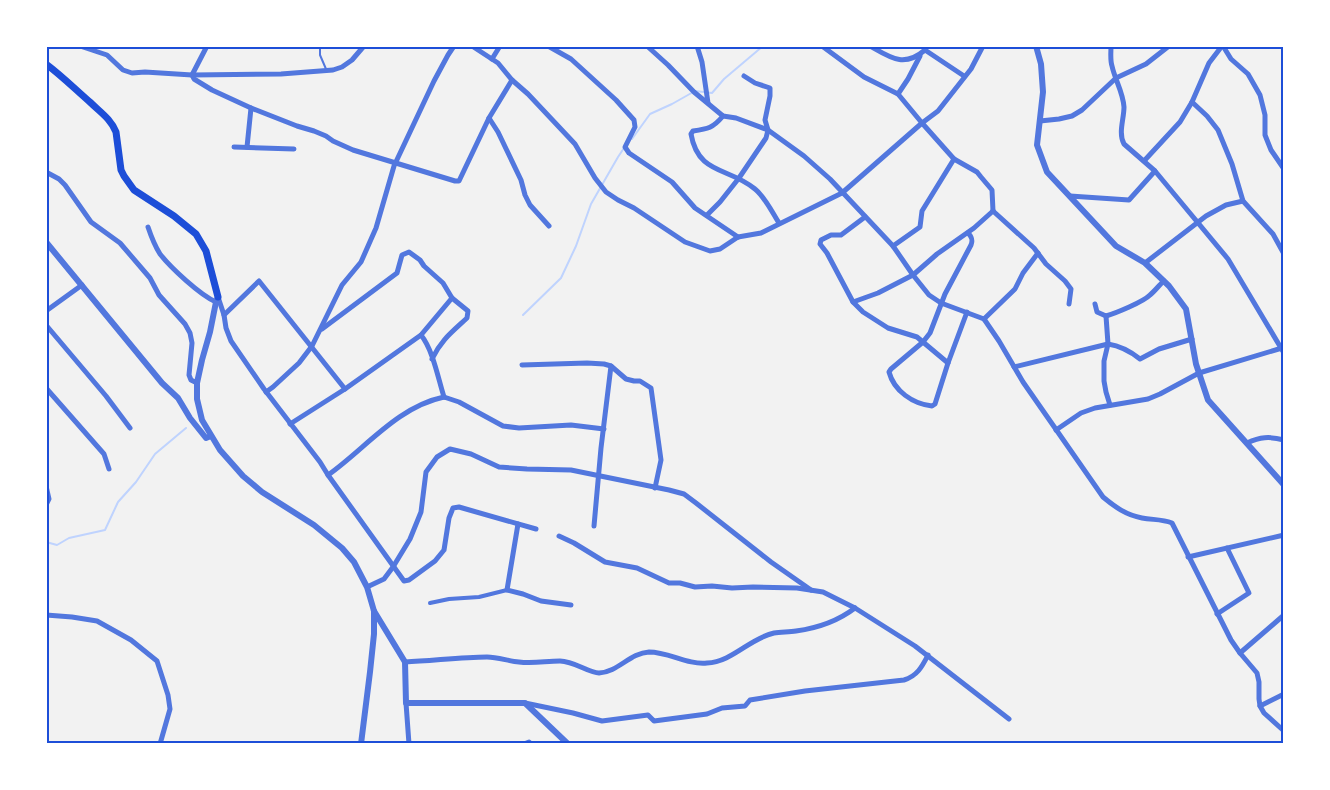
<svg xmlns="http://www.w3.org/2000/svg" width="1330" height="790" viewBox="0 0 1330 790" font-family="Poppins,sans-serif">
	<style>
		.lines { fill: none; stroke-linecap: round; stroke-linejoin: round }
		.stream { stroke: #bfd3fe; stroke-width: 2 }
		.service { stroke: #5277de; stroke-width: 2 }
		.pedestrian { stroke: #5277de; stroke-width: 4 }
		.minor { stroke: #5277de; stroke-width: 5 }
		.tertiary { stroke: #5277de; stroke-width: 6 }
		.secondary { stroke: #1d4ed8; stroke-width: 7 }
		.neatline { fill: none; stroke: #1d4ed8; stroke-width: 2 }
	</style>
	<rect width="100%" height="100%" fill="#f2f2f2"/>
	<g class="lines">
		<g class="stream">
			<path d="M632,139L650,114L672,104L695,91L712,93L724,79L763,46"/>
			<path d="M523,315L561,278L576,246L591,204L618,157L624,148"/>
			<path d="M46,542L57,545L69,538L105,530L118,502L136,482L155,454L186,428"/>
		</g>
		<path class="service" d="M320,46V55L326,69"/>
		<path class="pedestrian" d="M430,603L449,599L479,597L507,590"/>
		<g class="minor">
			<path d="M80,46L107,55L123,70L132,73L145,72L192,75L281,74L333,70L342,67L352,60L364,46"/>
			<path d="M472,46L498,63L512,80L528,94L575,144L595,178L606,192L618,200L634,208L685,242L710,251L720,249L738,237L761,233L842,193L922,123L938,111L971,69L983,46"/>
			<path d="M548,46L571,59L616,100L634,120L635,127L625,147L629,153L672,182L695,208L738,237"/>
			<path d="M647,46L668,65L694,92L723,116L736,118L768,130L804,156L830,179L893,246L913,275L929,295L941,303L984,319L999,341L1023,382L1103,497C1115,507 1126,515 1142,518C1153,520 1162,519 1172,523L1231,640L1240,653L1257,673L1259,682V699L1260,706L1264,713L1284,731"/>
			<path d="M697,46L702,62L708,103"/>
			<path d="M822,46L864,77L898,94L922,123L954,159L977,172L981,177L992,190L993,211"/>
			<path d="M870,46C891,58 904,68 925,50"/>
			<path d="M1111,46C1111,53 1110,60 1112,66C1115,80 1123,92 1124,107C1124,119 1118,133 1124,144L1155,171L1228,259L1284,353"/>
			<path d="M1223,46L1231,59L1248,74L1260,95L1265,115V135L1271,150L1284,169"/>
			<path d="M925,50L964,76"/>
			<path d="M492,59L500,46"/>
			<path d="M192,75L194,79L212,90L251,108L297,126L314,131L326,136L333,141L353,150L455,181H459L489,118L512,80"/>
			<path d="M192,75L207,46"/>
			<path d="M898,94L908,79L920,56"/>
			<path d="M1192,102L1207,116L1218,130L1232,164L1243,201L1273,234L1284,254"/>
			<path d="M723,116C713,128 708,129 693,131L691,134C698,175 729,167 755,189C765,197 772,212 779,223"/>
			<path d="M489,118L498,132L521,180L525,195L530,205L549,226"/>
			<path d="M1040,121L1059,119L1072,116L1082,110L1116,78L1146,64L1169,46"/>
			<path d="M234,147L294,149"/>
			<path d="M247,147L251,108"/>
			<path d="M1144,161L1180,122L1192,102L1209,63L1222,46"/>
			<path d="M46,172L59,179L65,185L91,222L120,243L150,278L159,295L185,324L190,333L192,343L189,375L191,380L197,383"/>
			<path d="M1070,196L1129,200L1155,171"/>
			<path d="M993,211L1034,248L1046,264L1065,281L1071,289L1069,304"/>
			<path d="M707,215L720,202L739,178L766,138L768,130L765,120L770,96V88L755,83L744,76"/>
			<path d="M865,217L841,235H831L821,240L820,244L827,253L853,302L863,312L888,328L917,337L948,363"/>
			<path d="M148,227C151,236 155,246 160,254C171,268 200,295 216,302"/>
			<path d="M893,246L920,227L922,211L954,159"/>
			<path d="M1145,263L1206,216L1226,205L1243,201"/>
			<path d="M218,297L224,315L226,328L231,341L264,389L320,462L328,475L404,581L409,580L435,561L444,550L449,518L453,508L459,507L536,529"/>
			<path d="M853,302L878,293L913,275L937,254L974,228L993,211"/>
			<path d="M1095,304L1097,312L1106,316C1116,313 1143,302 1150,295C1155,291 1159,285 1164,281"/>
			<path d="M46,311L82,285"/>
			<path d="M967,312L948,363L935,404L932,406C913,404 894,391 889,372L891,369L923,342L930,333L945,294L971,245C973,240 972,237 968,233"/>
			<path d="M224,315L259,281L345,389"/>
			<path d="M1106,316L1108,344L1104,361V381L1106,392L1110,405"/>
			<path d="M984,319L1015,289L1023,273L1038,253"/>
			<path d="M46,325L106,396L130,428"/>
			<path d="M322,329L397,273L402,255L409,252L420,260L424,266L443,283L452,298"/>
			<path d="M421,335L452,298L468,311L467,318C452,332 441,340 432,359"/>
			<path d="M522,365L587,363L604,364L611,366L626,379L634,381H640L651,388L661,460L655,488"/>
			<path d="M1014,367L1108,344C1121,346 1130,351 1140,359L1159,349L1192,339"/>
			<path d="M46,388L104,454L109,469"/>
			<path d="M266,392L273,387L299,363L312,346L342,285L361,262L376,228L394,166L434,81L448,55L454,46"/>
			<path d="M444,397L459,402L503,426L519,428L571,425L604,429"/>
			<path d="M290,424L345,389L421,335C433,350 438,378 444,397"/>
			<path d="M1056,430L1081,413L1095,408L1148,399L1160,394L1199,373L1282,348"/>
			<path d="M1247,443C1260,437 1269,436 1284,440"/>
			<path d="M328,475C366,448 397,407 444,397"/>
			<path d="M46,486L49,499L46,505"/>
			<path d="M518,524L507,590L523,594L541,601L571,605"/>
			<path d="M594,526L601,448L611,366"/>
			<path d="M559,536L574,543L605,562L637,568L669,583H680L695,587L712,586L732,588L753,587L797,588L823,592L855,608L915,646L1009,719"/>
			<path d="M1188,557L1284,535"/>
			<path d="M367,587L384,579L393,567L410,539L421,512L426,472L437,457L450,449L471,454L499,467L527,469L571,470L669,490L684,494L696,503L771,562L811,590"/>
			<path d="M1217,614L1249,593L1227,548"/>
			<path d="M46,615L72,617L97,621L131,640L157,661L168,695L170,709L160,744"/>
			<path d="M1240,653L1284,615"/>
			<path d="M405,662C432,661 461,657 487,657C498,657 508,661 519,662C533,664 546,661 560,661C574,661 589,673 599,673C618,672 630,653 649,652C669,652 687,665 707,663C732,662 750,638 774,633C781,632 789,632 796,631C818,628 838,621 855,608"/>
			<path d="M406,703L409,744"/>
			<path d="M525,703L573,713L602,721L648,715L654,721L707,714L722,708L745,706L750,700L805,691L904,680C917,676 922,667 928,655"/>
			<path d="M1260,706L1284,694"/>
			<path d="M524,744L529,742L531,744"/>
		</g>
		<g class="tertiary">
			<path d="M1036,46L1041,64L1043,92L1037,145L1047,172L1116,246L1145,263L1169,286L1186,309L1196,364L1208,400L1284,485"/>
			<path d="M46,242L162,383L178,398L190,418L206,438L211,436"/>
			<path d="M218,297L216,302L210,332L202,360L197,383V399L202,420L220,450L243,476L262,492L314,525L342,548L354,562L367,587L374,611V634L370,672L361,744"/>
			<path d="M374,611L405,662L406,703H525L568,744"/>
		</g>
		<path class="secondary" d="M46,64C62,76 76,90 91,103C100,112 111,119 116,132L121,170L124,176L134,190L174,216L196,234L206,251L218,297"/>
	</g>
	<rect width="1330" height="790" fill="none" stroke="#ffffff" stroke-width="96"/>
	<rect x="48" y="48" width="1234" height="694" class="neatline"/>
</svg>
